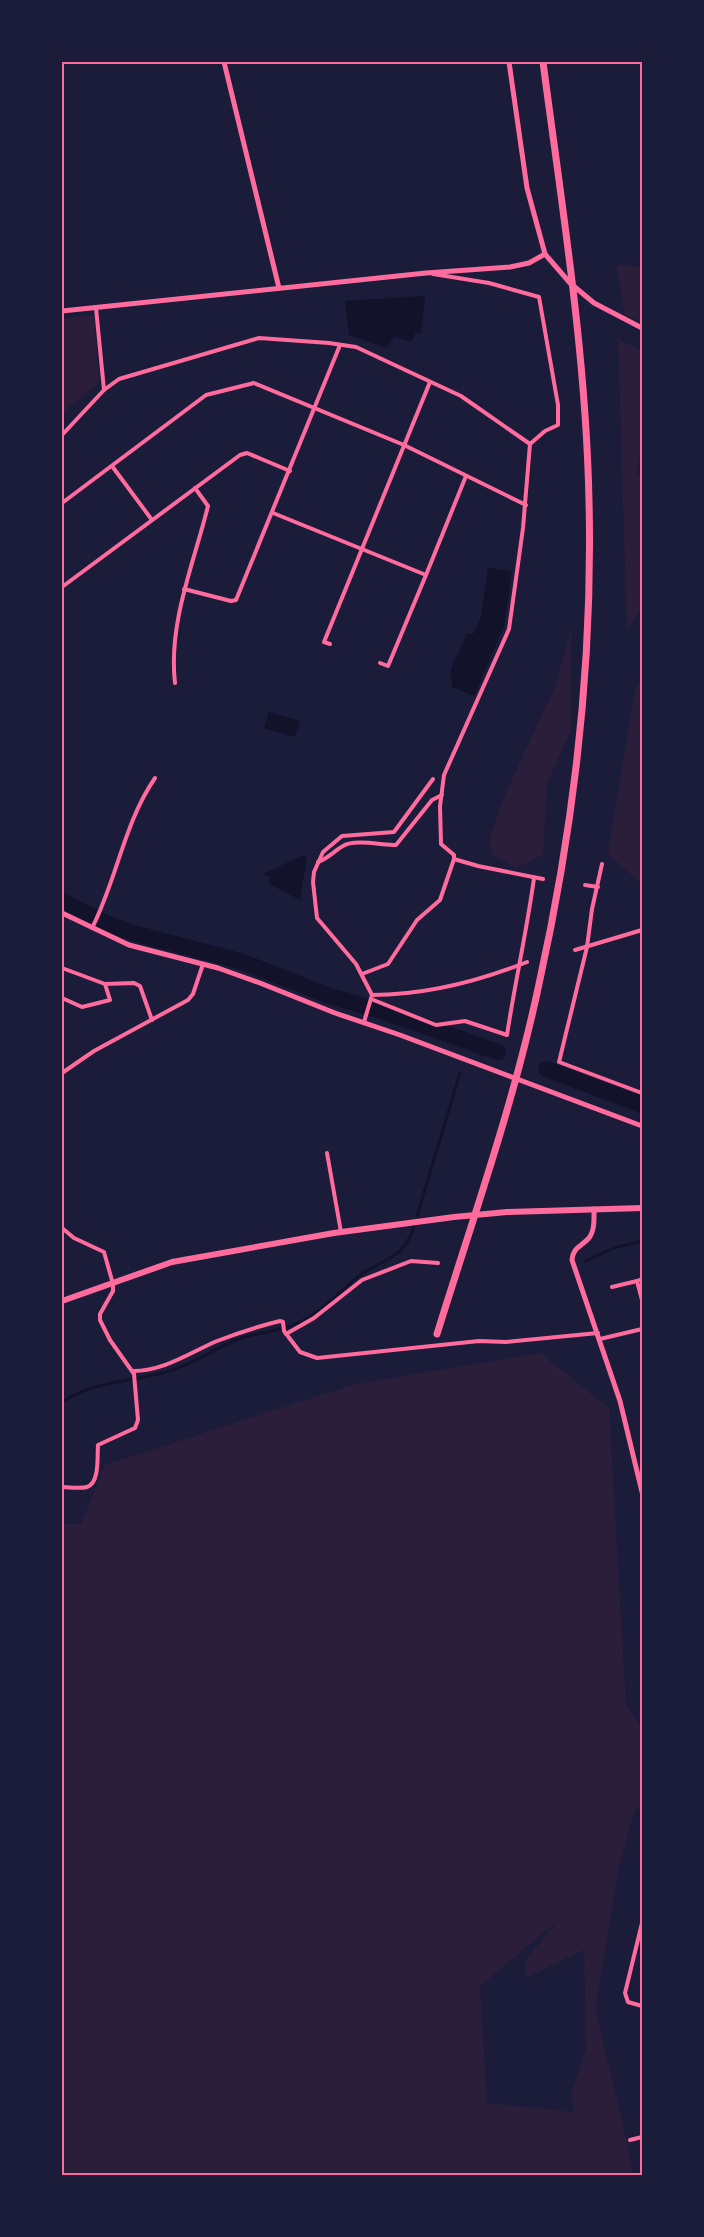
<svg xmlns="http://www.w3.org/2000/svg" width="704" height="2237" viewBox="0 0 704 2237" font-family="'Noto Sans',sans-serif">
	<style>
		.green { fill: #2a1e3b; fill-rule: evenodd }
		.water { fill: #12122b }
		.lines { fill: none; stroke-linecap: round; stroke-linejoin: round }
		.stream { stroke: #12122b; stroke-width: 3 }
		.river { stroke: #12122b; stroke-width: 16 }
		.minor { stroke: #ff6b9d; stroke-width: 4 }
		.tertiary { stroke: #ff6b9d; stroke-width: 5 }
		.secondary { stroke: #ff6b9d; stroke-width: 6 }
		.trunk { stroke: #ff6b9d; stroke-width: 7 }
		.neatline { fill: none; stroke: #ff6b9d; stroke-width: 2 }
	</style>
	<rect width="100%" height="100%" fill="#1b1b3a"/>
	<g class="green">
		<path d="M616,265L642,267V322L625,315Z"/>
		<path d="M94,315L99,383L62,413V319Z"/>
		<path d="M618,339L642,351V448L638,461L637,475L642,474V605L627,633Z"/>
		<path d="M571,631V729L547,784L543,855L517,868L492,855L489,840L502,801L555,686Z"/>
		<path d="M642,679V825L640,838L642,842V884L608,854L635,690Z"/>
		<path d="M540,1353L609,1408L626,1705L642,1729V1804L634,1812L618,1870L595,2008L627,2142L633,2175H62V1524H81L105,1465L352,1385ZM560,1919L526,1959V1978L584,1950L586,2049L571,2095L574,2112L487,2103L480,1986Z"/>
	</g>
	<g class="water">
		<path d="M425,296L421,333H415L414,339L409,342L394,336L387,348L349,335L345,301Z"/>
		<path d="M488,568L512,571L504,626L474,696L452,687L451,669L467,633L473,634L481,617Z"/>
		<path d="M269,712L300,721L295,737L264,728Z"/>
		<path d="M304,855L307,857L300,900L268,883L270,878L263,874Z"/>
	</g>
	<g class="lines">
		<g class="stream">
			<path d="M481,1055L488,1049"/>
			<path d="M417,1216L460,1073"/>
			<path d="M586,1261L614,1248L642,1241"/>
			<path d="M62,1402C92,1382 128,1382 162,1373C188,1367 212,1350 236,1340C259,1331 285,1332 306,1319C326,1308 341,1290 359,1276C383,1258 404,1260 414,1226"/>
		</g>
		<g class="river">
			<path d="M62,901L106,923L133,933L240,961L330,996L378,1010L498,1052"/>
			<path d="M546,1069L642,1105"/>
		</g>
		<g class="minor">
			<path d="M433,274L489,283L539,297L558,405V425L545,431L530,444"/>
			<path d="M96,308L104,390"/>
			<path d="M62,435L104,390L119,379L259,338L329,343L356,347L461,396L530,444"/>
			<path d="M530,444L523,528L509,629L444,775L440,806L441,844L454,855V859L478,866L543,879"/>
			<path d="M112,466L152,520"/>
			<path d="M62,503L206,395L254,383L404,445L526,505"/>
			<path d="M273,513L426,575L466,476"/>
			<path d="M62,587L240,455L247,453L290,471"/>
			<path d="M184,589L231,601L236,600L340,345"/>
			<path d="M330,644L324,642L430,382"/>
			<path d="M380,663L388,666L426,575"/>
			<path d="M175,683C168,623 194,563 208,506L195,488"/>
			<path d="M318,862C329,858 334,851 343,846C355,839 381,845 396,845L432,800L442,795"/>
			<path d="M602,864L592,909L587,947L559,1062L642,1093"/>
			<path d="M585,885L598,887"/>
			<path d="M92,928C117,879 124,823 155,778"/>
			<path d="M575,950L642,930"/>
			<path d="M62,968L105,984"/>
			<path d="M362,974L388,964L417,920L440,900L454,859"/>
			<path d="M372,995C426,995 477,982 527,962"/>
			<path d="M62,998L82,1007L110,1000L105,984L134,983L140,986L152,1020"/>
			<path d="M371,999L436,1025L465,1021L507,1035C515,982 527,930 534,878"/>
			<path d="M364,1022L372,995L356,964L317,918L313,882L314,872L323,852L342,836L394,832L433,779"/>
			<path d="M62,1073L94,1051L188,1000L193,994L203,964"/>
			<path d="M327,1153L341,1232"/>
			<path d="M62,1228L74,1238L104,1252L113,1284V1291L100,1314V1320L110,1340L134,1374L138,1420L135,1428L98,1445C97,1456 100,1483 87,1487C80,1489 69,1487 62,1487"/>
			<path d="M642,1279L637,1281L642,1300"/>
			<path d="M612,1287L637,1281"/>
			<path d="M286,1334L314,1318L362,1280L411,1261L438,1263"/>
			<path d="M600,1339L642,1329"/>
			<path d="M133,1371C164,1371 189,1353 217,1341C238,1333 259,1326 280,1321L283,1322L284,1331L300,1352L317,1358L479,1341L506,1342L598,1333"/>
			<path d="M642,1923L625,1993L628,2002L642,2006"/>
			<path d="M630,2140L642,2137"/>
		</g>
		<g class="tertiary">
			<path d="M224,62L279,288"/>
			<path d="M509,62L527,188L545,254L570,283L594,303L642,328"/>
			<path d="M62,311L426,273L510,267L529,263L545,254"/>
			<path d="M62,913L129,945L218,968L260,983L335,1013L400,1035L642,1126"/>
			<path d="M594,1209C594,1218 595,1230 589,1238C581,1247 573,1247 572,1260L620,1401L642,1492"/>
		</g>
		<path class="secondary" d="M62,1301L172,1262L334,1233L454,1217L507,1212L642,1208"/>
		<path class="trunk" d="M437,1334C473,1218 514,1103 539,984C574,826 593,663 589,501C586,354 562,207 543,62"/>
	</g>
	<rect width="704" height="2237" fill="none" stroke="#1b1b3a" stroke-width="126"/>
	<rect x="63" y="63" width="578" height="2111" class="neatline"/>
</svg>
